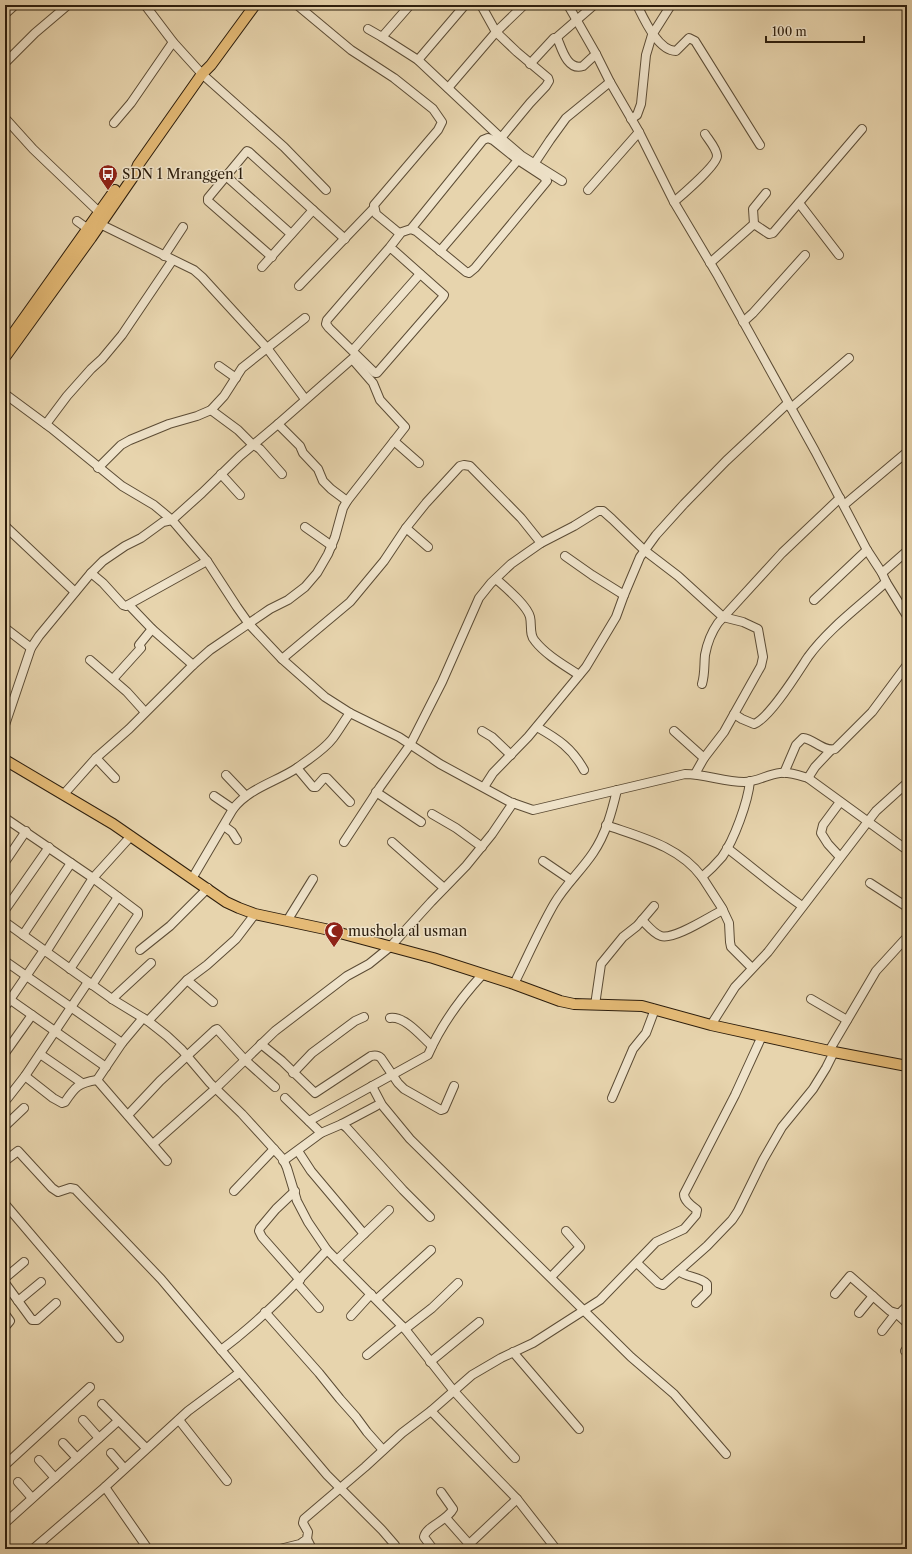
<svg xmlns="http://www.w3.org/2000/svg" width="912" height="1554" viewBox="0 0 912 1554" font-family="'Libre Caslon Text',serif">
	<style>
		.lines { fill: none; stroke-linecap: round; stroke-linejoin: round }
		.minor-casing { stroke: #5c4c35; stroke-width: 10 }
		.major-casing { stroke: #2d1e0d; stroke-width: 12 }
		.minor { stroke: #efe3ca; stroke-width: 8 }
		.major { stroke: #e4ba76; stroke-width: 10 }
		.labels { text-anchor: middle; stroke-width: 3; stroke-linejoin: round; paint-order: stroke }
		.poi-label { font-size: 14px; fill: #2d1e0d; stroke: #efe3ca; text-anchor: start }
	</style>
	<rect width="100%" height="100%" fill="#e7d4ad"/>
	<filter id="stains"><feTurbulence type="fractalNoise" baseFrequency=".005" numOctaves="4"/><feColorMatrix values="0 0 0 0 .2 0 0 0 0 .09 0 0 0 0 .02 0 0 0 .5 -.17"/></filter>
	<radialGradient id="worn" r=".72"><stop offset=".6" stop-color="#630" stop-opacity="0"/><stop offset="1" stop-color="#630" stop-opacity=".3"/></radialGradient>
	<g class="lines">
		<g class="minor-casing">
			<g id="minor">
				<path d="M145,5L173,42L202,74L284,147L326,190"/>
				<path d="M297,5L351,50L394,78L433,109L442,122L438,130L374,205L376,214L399,233L411,229L416,231L466,272L469,273L475,268L547,181L544,177L518,160L493,140L488,138L483,140L411,229"/>
				<path d="M568,5L596,54L610,82L639,132L674,202L718,276L815,451L867,550L882,573L886,582"/>
				<path d="M637,5C644,19 658,51 676,51L689,38L695,41L760,145"/>
				<path d="M5,14L15,5"/>
				<path d="M368,29L382,37L418,60L501,138L530,103L546,86L549,81L548,78L517,52L496,32L481,5"/>
				<path d="M382,37L410,5"/>
				<path d="M556,38L594,5"/>
				<path d="M418,60L465,5"/>
				<path d="M5,63L35,33L68,5"/>
				<path d="M530,64L554,38L558,40C562,50 568,71 583,66L596,54"/>
				<path d="M448,88L496,32L524,5"/>
				<path d="M5,118L33,149L99,212"/>
				<path d="M631,119L637,115L641,104L646,55L652,35L671,5"/>
				<path d="M114,123L131,103L173,42"/>
				<path d="M501,138L522,156L562,181"/>
				<path d="M534,164L550,140L566,118L610,82"/>
				<path d="M226,176L291,234"/>
				<path d="M588,190L639,132"/>
				<path d="M674,202C683,194 717,165 717,156C717,149 708,139 705,134"/>
				<path d="M799,203L839,255"/>
				<path d="M77,221L88,229"/>
				<path d="M100,224L194,270L202,277L267,348L305,399"/>
				<path d="M754,224L753,209L766,193"/>
				<path d="M390,247L327,320L326,324L329,328L375,373H377L443,297L444,295L390,247L400,234"/>
				<path d="M440,251L518,160"/>
				<path d="M164,256L183,227"/>
				<path d="M272,257L208,201V198L247,151L249,152L345,239"/>
				<path d="M710,263L754,224L769,234L773,233L862,129"/>
				<path d="M262,267L313,210"/>
				<path d="M299,286L374,208"/>
				<path d="M743,322L753,313L805,255"/>
				<path d="M353,350L420,274"/>
				<path d="M219,366L236,378"/>
				<path d="M5,394L51,428L122,486L154,505L172,520L207,561L237,607L249,624L282,659L325,697L350,713L399,737L440,764L510,802L533,810L685,774C705,774 724,782 744,782C757,782 768,774 780,773C790,772 798,775 808,778L907,850"/>
				<path d="M791,408L849,358"/>
				<path d="M211,410L238,430L253,445"/>
				<path d="M46,424L67,396L91,369L102,359L122,335L172,261"/>
				<path d="M278,424L300,446L303,453L318,469L323,481L331,489L347,501"/>
				<path d="M394,441L419,463"/>
				<path d="M254,445L260,449L282,474"/>
				<path d="M98,468L121,445L130,440L169,424L197,416L211,410L224,396L242,368L305,318"/>
				<path d="M221,474L240,495"/>
				<path d="M844,505L907,452"/>
				<path d="M5,526L75,592"/>
				<path d="M305,527L332,546"/>
				<path d="M406,528L428,547"/>
				<path d="M565,556L592,575L624,595"/>
				<path d="M91,573L103,583L123,605L126,606L207,561"/>
				<path d="M882,573L907,551"/>
				<path d="M496,579C505,587 527,605 530,617C532,625 529,635 535,641C546,655 564,665 579,675"/>
				<path d="M814,600L867,550"/>
				<path d="M129,605L152,629L193,665"/>
				<path d="M5,628L31,648"/>
				<path d="M282,659L350,602L384,561L406,528L426,503L460,466L464,465L470,466L521,518L541,543"/>
				<path d="M90,660L127,692L145,712"/>
				<path d="M113,679L141,648L139,645L152,629"/>
				<path d="M702,684C705,674 704,665 705,655C707,644 711,633 718,623L782,553L840,498"/>
				<path d="M734,714L742,719L754,724C770,718 798,672 808,657C829,628 860,606 886,582L907,616"/>
				<path d="M5,725L31,648L39,636L91,573L103,561L125,546L141,538L163,522L172,520L202,493L240,456L278,424L352,359L353,360L373,383L380,400L405,427L347,501L343,508L335,537L328,554L317,573L305,587L288,600L270,609L210,650L193,665L129,729L96,758L64,794"/>
				<path d="M537,727C558,739 572,748 584,770"/>
				<path d="M482,731L492,737L511,755"/>
				<path d="M674,731L704,758"/>
				<path d="M96,758L115,778"/>
				<path d="M297,768L313,787H316L324,778H327L350,802"/>
				<path d="M784,773L796,745L803,738C814,739 823,752 835,749L872,712L907,665"/>
				<path d="M226,775L246,796"/>
				<path d="M808,778L815,767L831,750"/>
				<path d="M750,781C748,802 734,840 722,857C716,864 709,871 702,877L722,908L729,923L730,942L731,947L752,968"/>
				<path d="M484,787L493,773L528,737L586,667L616,617L624,595L640,557L656,535L684,504L726,461L788,403"/>
				<path d="M376,792L421,822"/>
				<path d="M214,796L233,809"/>
				<path d="M432,814L456,828L482,847"/>
				<path d="M5,818L93,878L138,912V915L92,985"/>
				<path d="M606,825C640,837 679,846 702,877"/>
				<path d="M224,826L232,832L237,840"/>
				<path d="M344,842L380,787L410,745L442,682L479,598L491,583L511,564L541,543L574,526L598,511H603L612,519L644,550L678,576L723,617L743,622L758,629L763,657L761,666L724,732L704,758L695,774"/>
				<path d="M392,842L444,888"/>
				<path d="M727,848C752,867 776,888 802,906"/>
				<path d="M840,857L828,844L821,833L823,825L840,802"/>
				<path d="M543,861L571,880"/>
				<path d="M5,862L26,831"/>
				<path d="M193,877L233,809C249,788 276,782 297,768C309,759 324,750 333,738C339,730 344,721 350,713"/>
				<path d="M870,883L907,907"/>
				<path d="M5,910L49,847"/>
				<path d="M642,920C647,925 654,934 661,936C675,940 710,916 723,910"/>
				<path d="M287,921L313,879"/>
				<path d="M5,922L112,999L148,1021L167,1036L182,1050L210,1083L242,1114L283,1159L287,1168L297,1201L308,1222L327,1250L405,1329L453,1390L515,1458"/>
				<path d="M23,935L71,863"/>
				<path d="M140,950L170,926L208,888"/>
				<path d="M46,952L93,878L131,836"/>
				<path d="M5,961L122,1043"/>
				<path d="M70,969L118,897"/>
				<path d="M187,980L213,1002"/>
				<path d="M514,984C527,958 539,930 554,904C565,885 581,871 593,853C606,834 612,811 617,790"/>
				<path d="M5,996L106,1067"/>
				<path d="M112,999L151,963"/>
				<path d="M811,999L847,1020"/>
				<path d="M595,1005L601,964L623,937L637,926L654,906"/>
				<path d="M5,1007L44,950"/>
				<path d="M143,1018L122,1043L97,1080L167,1161"/>
				<path d="M390,1018C405,1016 421,1036 432,1046"/>
				<path d="M148,1021L187,980L207,965L236,939L255,914"/>
				<path d="M711,1025L735,987L768,952L876,811L907,783"/>
				<path d="M261,1044L282,1061L315,1093L371,1056C375,1055 378,1055 381,1058L398,1083L404,1089L441,1110L444,1109L454,1086"/>
				<path d="M829,1051L876,971L907,937"/>
				<path d="M5,1053L32,1015"/>
				<path d="M40,1054L82,1083"/>
				<path d="M293,1073L312,1053L355,1021L364,1017"/>
				<path d="M25,1076L53,1098L62,1103L65,1102C75,1087 78,1083 97,1080"/>
				<path d="M372,1086L382,1105L410,1139L631,1357L674,1394L726,1454"/>
				<path d="M5,1098L7,1099L25,1076L88,982"/>
				<path d="M285,1098L321,1133"/>
				<path d="M612,1098L633,1049L646,1033L655,1009"/>
				<path d="M128,1115L160,1081L215,1030L217,1029L245,1060L275,1087"/>
				<path d="M309,1121L428,1055C441,1025 460,999 482,975"/>
				<path d="M342,1124L347,1128L403,1190L430,1217"/>
				<path d="M5,1126L24,1108"/>
				<path d="M153,1144L215,1089L275,1031L347,976L369,964L390,947L431,902L466,866L492,834L513,803"/>
				<path d="M298,1151L311,1171L364,1234"/>
				<path d="M5,1161L18,1151L52,1188L58,1192L70,1188L75,1189L161,1279L327,1475L382,1530L395,1545"/>
				<path d="M283,1161L321,1133L342,1124L376,1106"/>
				<path d="M234,1191L274,1149"/>
				<path d="M295,1191L276,1209L260,1228L259,1231L262,1237L300,1280"/>
				<path d="M5,1204L119,1338"/>
				<path d="M337,1260L389,1210"/>
				<path d="M637,1263L658,1283L663,1285L707,1246L732,1220L738,1211L763,1160L782,1127L813,1089L826,1068L834,1052"/>
				<path d="M679,1271C687,1278 699,1276 707,1284V1292L696,1303"/>
				<path d="M551,1277L580,1247L566,1231"/>
				<path d="M5,1278L24,1262"/>
				<path d="M5,1283L32,1320H37L56,1303"/>
				<path d="M297,1283L319,1308"/>
				<path d="M835,1294L850,1276L890,1311L896,1313L907,1323"/>
				<path d="M377,1299L431,1250"/>
				<path d="M18,1301L41,1282"/>
				<path d="M265,1312L319,1373L340,1399L356,1417L367,1432L383,1450"/>
				<path d="M859,1313L873,1296"/>
				<path d="M5,1314L10,1321L5,1327"/>
				<path d="M898,1315L907,1306"/>
				<path d="M351,1316L371,1294"/>
				<path d="M405,1329L432,1308L458,1283"/>
				<path d="M882,1331L896,1313"/>
				<path d="M221,1350C260,1321 294,1286 327,1250"/>
				<path d="M905,1351L907,1348"/>
				<path d="M513,1352L579,1429"/>
				<path d="M367,1355L402,1326"/>
				<path d="M430,1362L479,1322"/>
				<path d="M102,1404L146,1448"/>
				<path d="M431,1411L517,1499L556,1549"/>
				<path d="M83,1420L99,1438"/>
				<path d="M179,1420L227,1481"/>
				<path d="M63,1443L77,1458"/>
				<path d="M111,1453L124,1468"/>
				<path d="M39,1460L55,1478"/>
				<path d="M5,1465L90,1387"/>
				<path d="M18,1482L32,1498"/>
				<path d="M105,1487L148,1549"/>
				<path d="M446,1518L469,1544"/>
				<path d="M5,1523L118,1421"/>
				<path d="M307,1539L312,1549"/>
				<path d="M33,1549L105,1487L188,1411L239,1373"/>
				<path d="M280,1549L300,1544L307,1539L308,1532L303,1523L304,1519L365,1467L402,1433L431,1411L472,1375L501,1358L533,1343L600,1300L656,1242L684,1229L696,1215L697,1210C692,1206 684,1201 684,1194L735,1095L762,1036"/>
				<path d="M433,1549L424,1537C426,1526 447,1521 453,1509L441,1492"/>
				<path d="M464,1549L517,1499"/>
			</g>
		</g>
		<g class="major-casing">
			<g id="major">
				<path d="M5,345L115,190"/>
				<path d="M5,357L91,238L133,177L138,165L202,74L211,65L255,5"/>
				<path d="M5,760L113,824L226,902L239,908L255,914L325,929L433,958L514,984L560,1001L574,1004L642,1006L711,1025L834,1052L907,1066"/>
			</g>
		</g>
		<use href="#minor" class="minor"/>
		<use href="#major" class="major"/>
	</g>
	<defs>
		<g id="bus-pin" transform="scale(1)"><path d="M0 17L-7.5 6A9.5 9.5 0 1 1 7.5 6Z" fill="#8f2418" stroke="#efe3ca"/><path d="M-5-6H5V4H4V6H2V4H-2V6H-4V4H-5ZM-3.5-4V0h7V-4ZM-3.5 1.2v1.5H-2V1.2ZM2 1.2v1.5H3.5V1.2Z" fill="#fff"/></g>
		<g id="mosque-pin" transform="scale(1)"><path d="M0 17L-7.5 6A9.5 9.5 0 1 1 7.5 6Z" fill="#8f2418" stroke="#efe3ca"/><path d="M3.5-4.9A6 6 0 1 0 3.5 4.9A5 5 0 1 1 3.5-4.9Z" fill="#fff"/></g>
	</defs>
	<g fill-rule="evenodd">
		<use href="#bus-pin" x="108" y="174"/>
		<use href="#mosque-pin" x="334" y="931"/>
	</g>
	<g class="labels">
		<g class="poi-label">
			<text x="122" y="179">SDN 1 Mranggen 1</text>
			<text x="348" y="936">mushola al usman</text>
		</g>
	</g>
	<rect width="912" height="1554" fill="none" stroke="#e7d4ad" stroke-width="20"/>
	<rect x="6" y="6" width="900" height="1542" fill="none" stroke="#2d1e0d" stroke-width="2"/>
	<rect x="10" y="10" width="892" height="1534" fill="none" stroke="#2d1e0d"/>
	<path d="M766 36v6h98v-6" fill="none" stroke="#2d1e0d" stroke-width="2"/>
	<text x="772" y="36" font-size="12" fill="#2d1e0d" stroke="#efe3ca" stroke-width="3" paint-order="stroke">100 m</text>
	<rect width="100%" height="100%" filter="url(#stains)"/>
	<rect width="100%" height="100%" fill="url(#worn)"/>
</svg>
